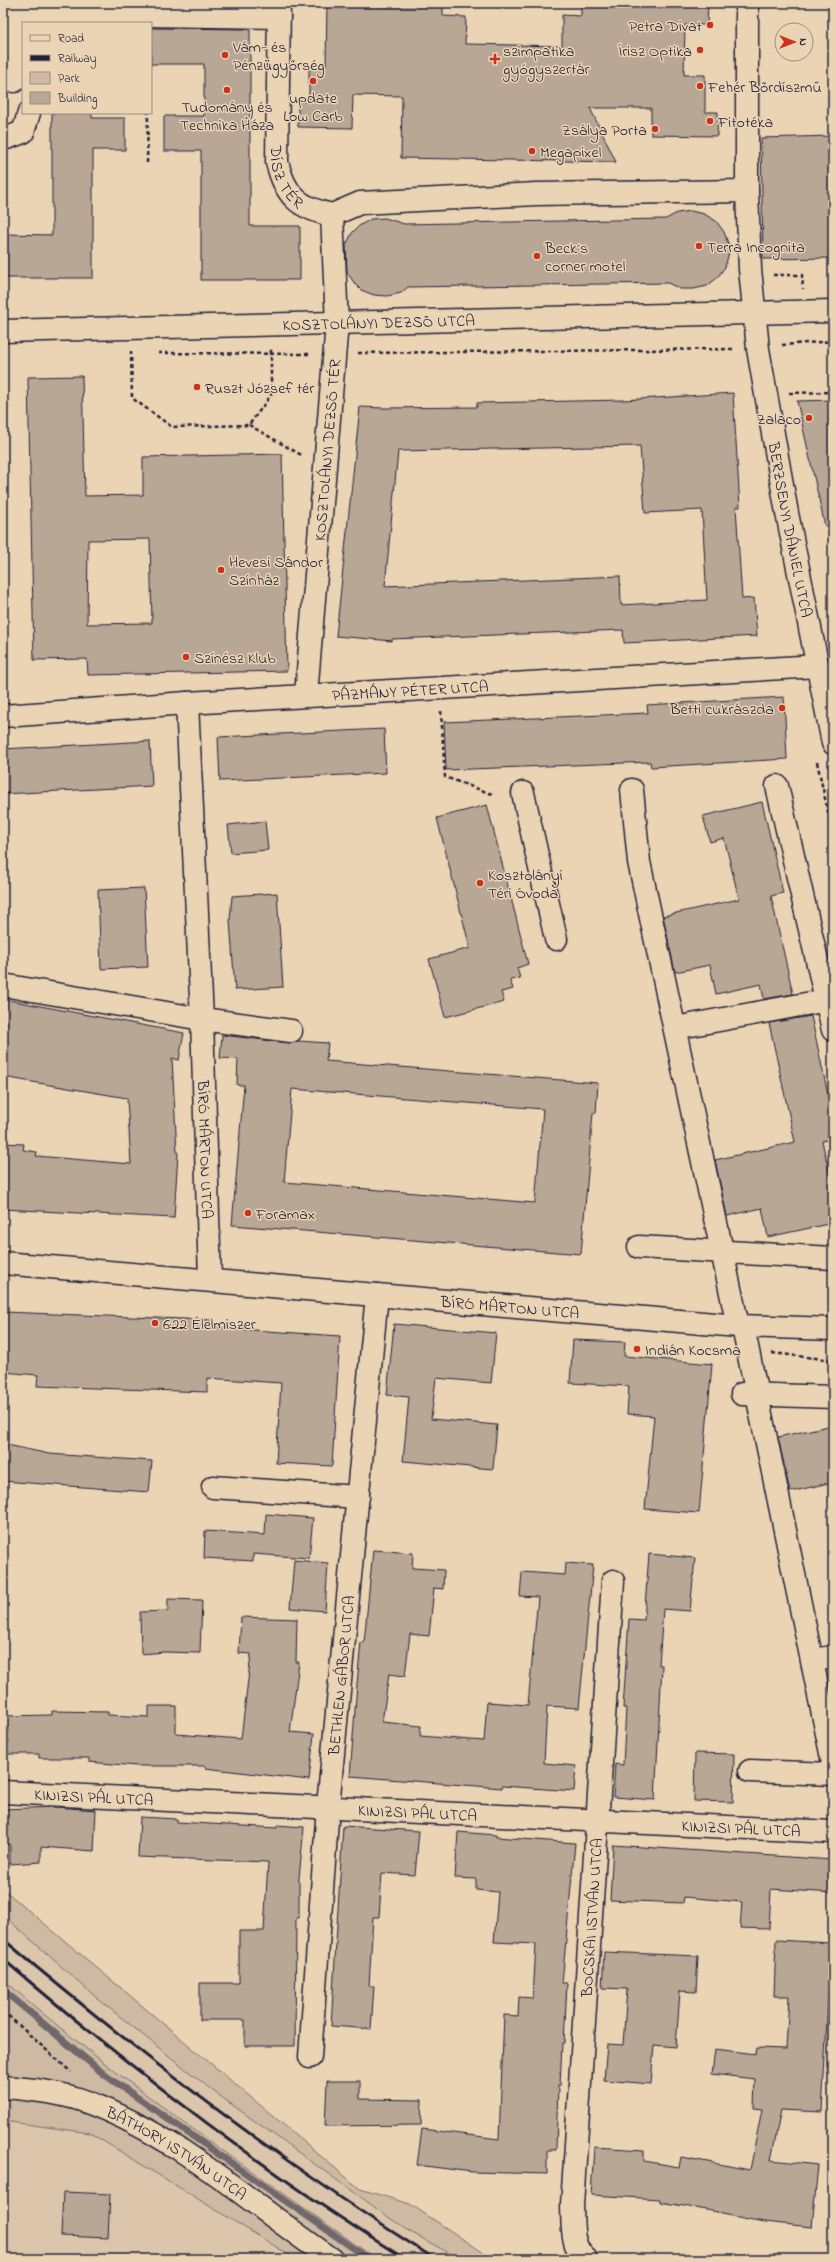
<svg xmlns="http://www.w3.org/2000/svg" width="836" height="2262" viewBox="0 0 836 2262" font-family="'Indie Flower',sans-serif">
	<style>
		.built { fill: #dcc6ab }
		.green { fill: #cebaa3; stroke: #786e6f }
		.lines { fill: none; stroke-linecap: round; stroke-linejoin: round }
		.stream { stroke: #70676a; stroke-width: 7 }
		.building { fill: #b9a796; stroke: #22223b; fill-rule: evenodd }
		.minor-casing { stroke: #22223b; stroke-width: 25 }
		.major-casing { stroke: #22223b; stroke-width: 25 }
		.path { stroke: #22223b; stroke-width: 2.5; stroke-dasharray: 4 3; stroke-linecap: butt }
		.minor { stroke: #ebd4b4; stroke-width: 22 }
		.major { stroke: #ebd4b4; stroke-width: 22 }
		.rail { stroke: #22223b; stroke-width: 3 }
		.poi-dot { fill: #c8321e; stroke: #ebd4b4; stroke-width: 1.5 }
		.labels { text-anchor: middle; stroke-width: 3; stroke-linejoin: round; paint-order: stroke }
		.poi-label { font-size: 16px; fill: #22223b; stroke: #ebd4b4; text-anchor: start }
		.street-label { font-size: 16px; fill: #22223b; stroke: #ebd4b4 }
	</style>
	<rect width="100%" height="100%" fill="#ebd4b4"/>
	<filter id="ink" filterUnits="userSpaceOnUse"><feTurbulence type="fractalNoise" baseFrequency=".025" numOctaves="2"/><feDisplacementMap in="SourceGraphic" scale="8" xChannelSelector="R" yChannelSelector="G"/><feConvolveMatrix kernelMatrix="1 2 1 2 8 2 1 2 1" color-interpolation-filters="sRGB"/></filter>
	<g filter="url(#ink)">
		<g class="built">
			<path d="M3,1915L98,1999L213,2091L405,2229L460,2259H376L145,2096L45,2017L3,1979Z"/>
			<path d="M3,2121L90,2133L296,2259H3Z"/>
		</g>
		<g class="green">
			<path d="M3,1889L360,2189L410,2204L493,2259H460L405,2229L213,2091L98,1999L3,1915Z"/>
			<path d="M3,1979C120,2083 249,2168 376,2259H296L90,2133L3,2121Z"/>
		</g>
		<g class="lines">
			<path class="stream" d="M3,1990L105,2075L369,2259"/>
		</g>
		<g class="building">
			<path d="M327,3H443V16L466,17L465,44L562,46V15L581,16V3H708L707,25H685L684,75H705V112H718L717,136L651,135V108H590L616,162L401,158L402,96L353,95L352,128L298,127V101H309V66H326Z"/>
			<path d="M151,28L250,29V226H300V280H201V151H164V116H204V64H151Z"/>
			<path d="M52,113H92V118H125V150H93V278H3V234L52,235Z"/>
			<path d="M833,136V258L763,259L761,138Z"/>
			<path d="M691,211L704,214L716,221L724,232L730,249L725,267L717,278L707,286L694,289H680L668,283L408,287L401,293L387,296L374,295L361,290L355,284L347,272L346,245L352,233L359,226L371,219L385,218L404,224L666,219L677,213Z"/>
			<path d="M82,376L85,496L143,495V457L282,454L287,671L88,675L87,659L34,660L28,377ZM150,539L152,623L87,624L88,540Z"/>
			<path d="M733,393L740,507H736L742,599L754,598L757,636L624,643L623,630L392,639V641L336,636L360,407L384,408L477,407V403L624,400ZM640,446L645,513L702,510L707,600L621,605L620,576L385,586L398,451Z"/>
			<path d="M833,400V525L825,526L797,401Z"/>
			<path d="M784,697L787,759L651,767L650,762L446,770L444,722L648,713L647,705Z"/>
			<path d="M384,729L386,773L220,781L218,737Z"/>
			<path d="M150,741L152,786L3,794V749Z"/>
			<path d="M762,802L783,893L771,896L793,994L764,999L761,984L716,994L710,965L675,972L663,916L739,899L724,838L710,842L703,816Z"/>
			<path d="M487,805L528,964L517,968L520,978L510,980L513,989L501,992L504,1002L445,1017L429,959L470,948L437,818Z"/>
			<path d="M265,821L268,850L231,853L228,825Z"/>
			<path d="M144,888L148,967L101,969L98,890Z"/>
			<path d="M277,893L283,987L235,990L230,920L232,896Z"/>
			<path d="M3,999L184,1033L179,1060L172,1058L177,1153H178L174,1218L3,1209V1143L24,1144L23,1150L37,1152L36,1156L131,1164L127,1098L3,1077Z"/>
			<path d="M811,1016L833,1118V1139L822,1141L833,1189V1223L768,1237L762,1208L727,1216L715,1160L795,1142L769,1023Z"/>
			<path d="M222,1035L289,1043L298,1041L328,1043L326,1061L598,1083L596,1113H593L581,1254L232,1225L244,1085H237L238,1059L220,1058ZM292,1089L543,1109L535,1203L284,1182Z"/>
			<path d="M3,1312L210,1320L209,1327L340,1336L332,1466L276,1463L281,1383L207,1378V1392L37,1386L38,1375L3,1372Z"/>
			<path d="M394,1324L496,1333L491,1383L436,1378L431,1419L497,1425L493,1469L403,1461L409,1397L387,1395Z"/>
			<path d="M573,1340L625,1342L624,1356L712,1364L699,1513L645,1509L654,1416L627,1414L629,1386L570,1383Z"/>
			<path d="M833,1425V1482L790,1492L778,1437Z"/>
			<path d="M3,1444L49,1454L152,1461L149,1492L3,1481Z"/>
			<path d="M266,1514L313,1518L309,1558L253,1554V1561L204,1558L205,1531L265,1535Z"/>
			<path d="M373,1550L413,1553L412,1568L444,1570L443,1589L434,1588L429,1636L410,1634L405,1676L389,1674L382,1722L421,1726L420,1736L484,1741L487,1702L528,1705L538,1597L520,1596L522,1572L565,1575L566,1563L593,1565L579,1708L547,1706L544,1763L576,1766L574,1791L502,1786V1788L350,1776L357,1684L361,1642L364,1643Z"/>
			<path d="M649,1554L695,1558L690,1611L663,1609L659,1665H662L655,1800L613,1797L615,1764L623,1765L626,1708H623L629,1619L644,1620Z"/>
			<path d="M294,1560L328,1563L325,1611L290,1608Z"/>
			<path d="M168,1599L202,1600L200,1653L165,1652L141,1654L140,1612L168,1611Z"/>
			<path d="M241,1617L297,1619L296,1662H299L290,1732L314,1734L309,1780L205,1768V1766H137L89,1762V1758H39V1754H3V1716L52,1715V1711L108,1712V1715L149,1717V1706H176V1734L241,1739L251,1654L239,1653Z"/>
			<path d="M695,1753L734,1754L733,1802L694,1801Z"/>
			<path d="M56,1807L96,1810L94,1851L41,1847V1862L10,1864V1844L3,1845V1809Z"/>
			<path d="M140,1817L177,1819V1822L277,1828V1825L304,1827L299,1878V1918H296L295,2046H245V2020H200V1983H239V1931H264L268,1862L138,1857Z"/>
			<path d="M343,1826L419,1831L415,1875L382,1873L379,1917H373L369,1986H374L371,2029L331,2026Z"/>
			<path d="M458,1832L496,1835V1837L575,1843L562,1983H567L564,2043H562L560,2086H558L556,2150H547V2174L472,2172L417,2165L422,2129L499,2139L504,2015L518,2016L519,1997L533,1998L536,1944L494,1942L498,1892L476,1890V1879L455,1878Z"/>
			<path d="M613,1845L833,1860V1893L771,1889L769,1929L740,1928L742,1902L684,1897L683,1903L610,1900Z"/>
			<path d="M776,1940L831,1943L822,2112L781,2110L771,2160L818,2165L812,2227L764,2222L717,2213L718,2212L660,2202V2199L591,2195L594,2147L644,2150V2161L679,2167L681,2157L750,2170L762,2109L754,2108L755,2079L712,2074L715,2049L756,2054L757,2048L786,2049L789,1996H774Z"/>
			<path d="M604,1952L698,1956L696,1992L680,1991L676,2047L654,2045L651,2084L604,2080L607,2044L623,2045L627,1989L602,1988Z"/>
			<path d="M327,2081H360V2099L422,2100L421,2125L325,2126Z"/>
			<path d="M63,2192L110,2194L108,2238L61,2236Z"/>
		</g>
		<g class="lines">
			<g class="minor-casing">
				<g id="minor">
					<path id="s1" d="M279,3L277,162C285,195 298,208 332,215"/>
					<path id="s2" d="M747,3V191L750,269L758,349L787,513L833,743"/>
					<path d="M15,13L279,17"/>
					<path d="M14,81L15,3"/>
					<path d="M3,137L7,138L23,132L29,113"/>
					<path d="M332,215L360,203L536,194L747,191"/>
					<path id="s3" d="M306,695L337,323L332,215"/>
					<path id="s4" d="M187,703L202,1019L210,1280"/>
					<path id="s5" d="M3,716L187,703L818,666"/>
					<path d="M777,786L833,1030"/>
					<path d="M632,790L639,862L738,1326"/>
					<path d="M523,793L556,939"/>
					<path d="M3,985L202,1019L291,1031"/>
					<path d="M675,1028L833,999"/>
					<path d="M639,1247L833,1258"/>
					<path id="s6" d="M3,1263L738,1326L833,1329"/>
					<path d="M743,1327L833,1763"/>
					<path d="M742,1394L833,1397"/>
					<path d="M213,1487L358,1497"/>
					<path d="M813,1660L833,1657"/>
					<path d="M750,1771L833,1774"/>
					<path id="s7" d="M3,1792L833,1832"/>
					<path id="s8" d="M310,2057L328,1806L377,1295"/>
					<path id="s9" d="M3,2087C30,2089 62,2092 87,2102C179,2136 252,2205 332,2259"/>
					<path id="s10" d="M586,2259C570,2246 573,2224 572,2205L613,1581"/>
				</g>
			</g>
			<g class="major-casing">
				<g id="major">
					<path id="s11" d="M3,331L833,311"/>
				</g>
			</g>
			<g class="path">
				<path d="M147,163L148,113"/>
				<path d="M773,275H802L803,289"/>
				<path d="M782,345L833,341"/>
				<path d="M131,351L132,398L172,427L249,425L271,395V347"/>
				<path d="M158,353L311,354"/>
				<path d="M358,353L735,349"/>
				<path d="M789,393L833,392"/>
				<path d="M249,425L303,456"/>
				<path d="M441,711L445,777L492,794"/>
				<path d="M817,762L833,835"/>
				<path d="M772,1353L833,1360"/>
				<path d="M3,2011L71,2072"/>
			</g>
			<use href="#minor" class="minor"/>
			<use href="#major" class="major"/>
			<g class="rail">
				<path d="M3,1939C140,2055 283,2164 435,2259"/>
				<path d="M3,1959C130,2068 263,2171 405,2259"/>
			</g>
		</g>
	</g>
	<g class="poi-dot">
		<circle cx="710" cy="25" r="4"/>
		<circle cx="700" cy="50" r="4"/>
		<circle cx="225" cy="55" r="4"/>
		<path d="M493 53h4v4h4v4h-4v4h-4v-4h-4v-4h4z"/>
		<circle cx="313" cy="81" r="4"/>
		<circle cx="700" cy="86" r="4"/>
		<circle cx="227" cy="90" r="4"/>
		<circle cx="710" cy="121" r="4"/>
		<circle cx="655" cy="129" r="4"/>
		<circle cx="532" cy="151" r="4"/>
		<circle cx="699" cy="246" r="4"/>
		<circle cx="537" cy="256" r="4"/>
		<circle cx="197" cy="387" r="4"/>
		<circle cx="809" cy="418" r="4"/>
		<circle cx="221" cy="570" r="4"/>
		<circle cx="186" cy="657" r="4"/>
		<circle cx="782" cy="708" r="4"/>
		<circle cx="480" cy="883" r="4"/>
		<circle cx="248" cy="1213" r="4"/>
		<circle cx="155" cy="1323" r="4"/>
		<circle cx="637" cy="1349" r="4"/>
	</g>
	<g class="labels">
		<g class="poi-label">
			<text x="702" y="31" text-anchor="end">Petra Divat</text>
			<text x="233" y="52">Vám- és<tspan x="233" dy="18">Pénzügyőrség</tspan></text>
			<text x="503" y="56">szimpatika<tspan x="503" dy="18">gyógyszertár</tspan></text>
			<text x="692" y="56" text-anchor="end">Írisz Optika</text>
			<text x="708" y="92">Fehér Bőrdíszmű</text>
			<text x="313" y="103" text-anchor="middle">update<tspan x="313" dy="18">Low Carb</tspan></text>
			<text x="227" y="112" text-anchor="middle">Tudomány és<tspan x="227" dy="18">Technika Háza</tspan></text>
			<text x="718" y="127">Fitotéka</text>
			<text x="647" y="135" text-anchor="end">Zsálya Porta</text>
			<text x="540" y="157">Megapixel</text>
			<text x="707" y="252">Terra Incognita</text>
			<text x="545" y="253">Beck´s<tspan x="545" dy="18">corner motel</tspan></text>
			<text x="205" y="393">Ruszt József tér</text>
			<text x="801" y="424" text-anchor="end">Zalaco</text>
			<text x="229" y="567">Hevesi Sándor<tspan x="229" dy="18">Színház</tspan></text>
			<text x="194" y="663">Színész Klub</text>
			<text x="774" y="714" text-anchor="end">Betti cukrászda</text>
			<text x="488" y="880">Kosztolányi<tspan x="488" dy="18">Téri Óvoda</tspan></text>
			<text x="256" y="1219">Foramax</text>
			<text x="163" y="1329">6:22 Élelmiszer</text>
			<text x="645" y="1355">Indián Kocsma</text>
		</g>
		<g class="street-label">
			<text dy="6" stroke="none"><textPath href="#s1" startOffset="176">DÍSZ TÉR</textPath></text>
			<text dy="6" stroke="none"><textPath href="#s11" startOffset="376">KOSZTOLÁNYI DEZSŐ UTCA</textPath></text>
			<text dy="6" stroke="none"><textPath href="#s3" startOffset="246">KOSZTOLÁNYI DEZSŐ TÉR</textPath></text>
			<text dy="6" stroke="none"><textPath href="#s2" startOffset="530">BERZSENYI DÁNIEL UTCA</textPath></text>
			<text dy="6" stroke="none"><textPath href="#s5" startOffset="408">PÁZMÁNY PÉTER UTCA</textPath></text>
			<text dy="6" stroke="none"><textPath href="#s4" startOffset="447">BÍRÓ MÁRTON UTCA</textPath></text>
			<text dy="6" stroke="none"><textPath href="#s6" startOffset="509">BÍRÓ MÁRTON UTCA</textPath></text>
			<text dy="6" stroke="none"><textPath href="#s8" startOffset="383">BETHLEN GÁBOR UTCA</textPath></text>
			<text dy="6" stroke="none"><textPath href="#s7" startOffset="91">KINIZSI PÁL UTCA</textPath></text>
			<text dy="6" stroke="none"><textPath href="#s7" startOffset="415">KINIZSI PÁL UTCA</textPath></text>
			<text dy="6" stroke="none"><textPath href="#s7" startOffset="739">KINIZSI PÁL UTCA</textPath></text>
			<text dy="6" stroke="none"><textPath href="#s10" startOffset="346">BOCSKAI ISTVÁN UTCA</textPath></text>
			<text dy="6" stroke="none"><textPath href="#s9" startOffset="189">BÁTHORY ISTVÁN UTCA</textPath></text>
		</g>
	</g>
	<rect width="836" height="2262" fill="none" stroke="#ebd4b4" stroke-width="16"/>
	<rect x="8" y="8" width="820" height="2246" fill="none" stroke="#22223b" stroke-width="1.5" filter="url(#ink)"/>
	<rect x="22" y="22" width="130" height="92" fill="#ebd4b4" stroke="#9b8d84"/>
	<rect x="30" y="35" width="20" height="6" fill="#ebd4b4" stroke="#9b8d84"/>
	<text x="58" y="42" font-size="12" fill="#22223b">Road</text>
	<rect x="30" y="55" width="20" height="6" fill="#22223b" stroke="#9b8d84"/>
	<text x="58" y="62" font-size="12" fill="#22223b">Railway</text>
	<rect x="30" y="72" width="20" height="12" fill="#cebaa3" stroke="#9b8d84"/>
	<text x="58" y="82" font-size="12" fill="#22223b">Park</text>
	<rect x="30" y="92" width="20" height="12" fill="#b9a796" stroke="#9b8d84"/>
	<text x="58" y="102" font-size="12" fill="#22223b">Building</text>
	<g transform="translate(794 42) rotate(90)"><circle r="19" fill="#ebd4b4" stroke="#9b8d84"/>
	<path d="M0-3L7 15L0 10L-7 15Z" fill="#c8321e"/>
	<text y="-6" font-size="11" font-weight="bold" text-anchor="middle" fill="#22223b">N</text>
	</g>
</svg>
